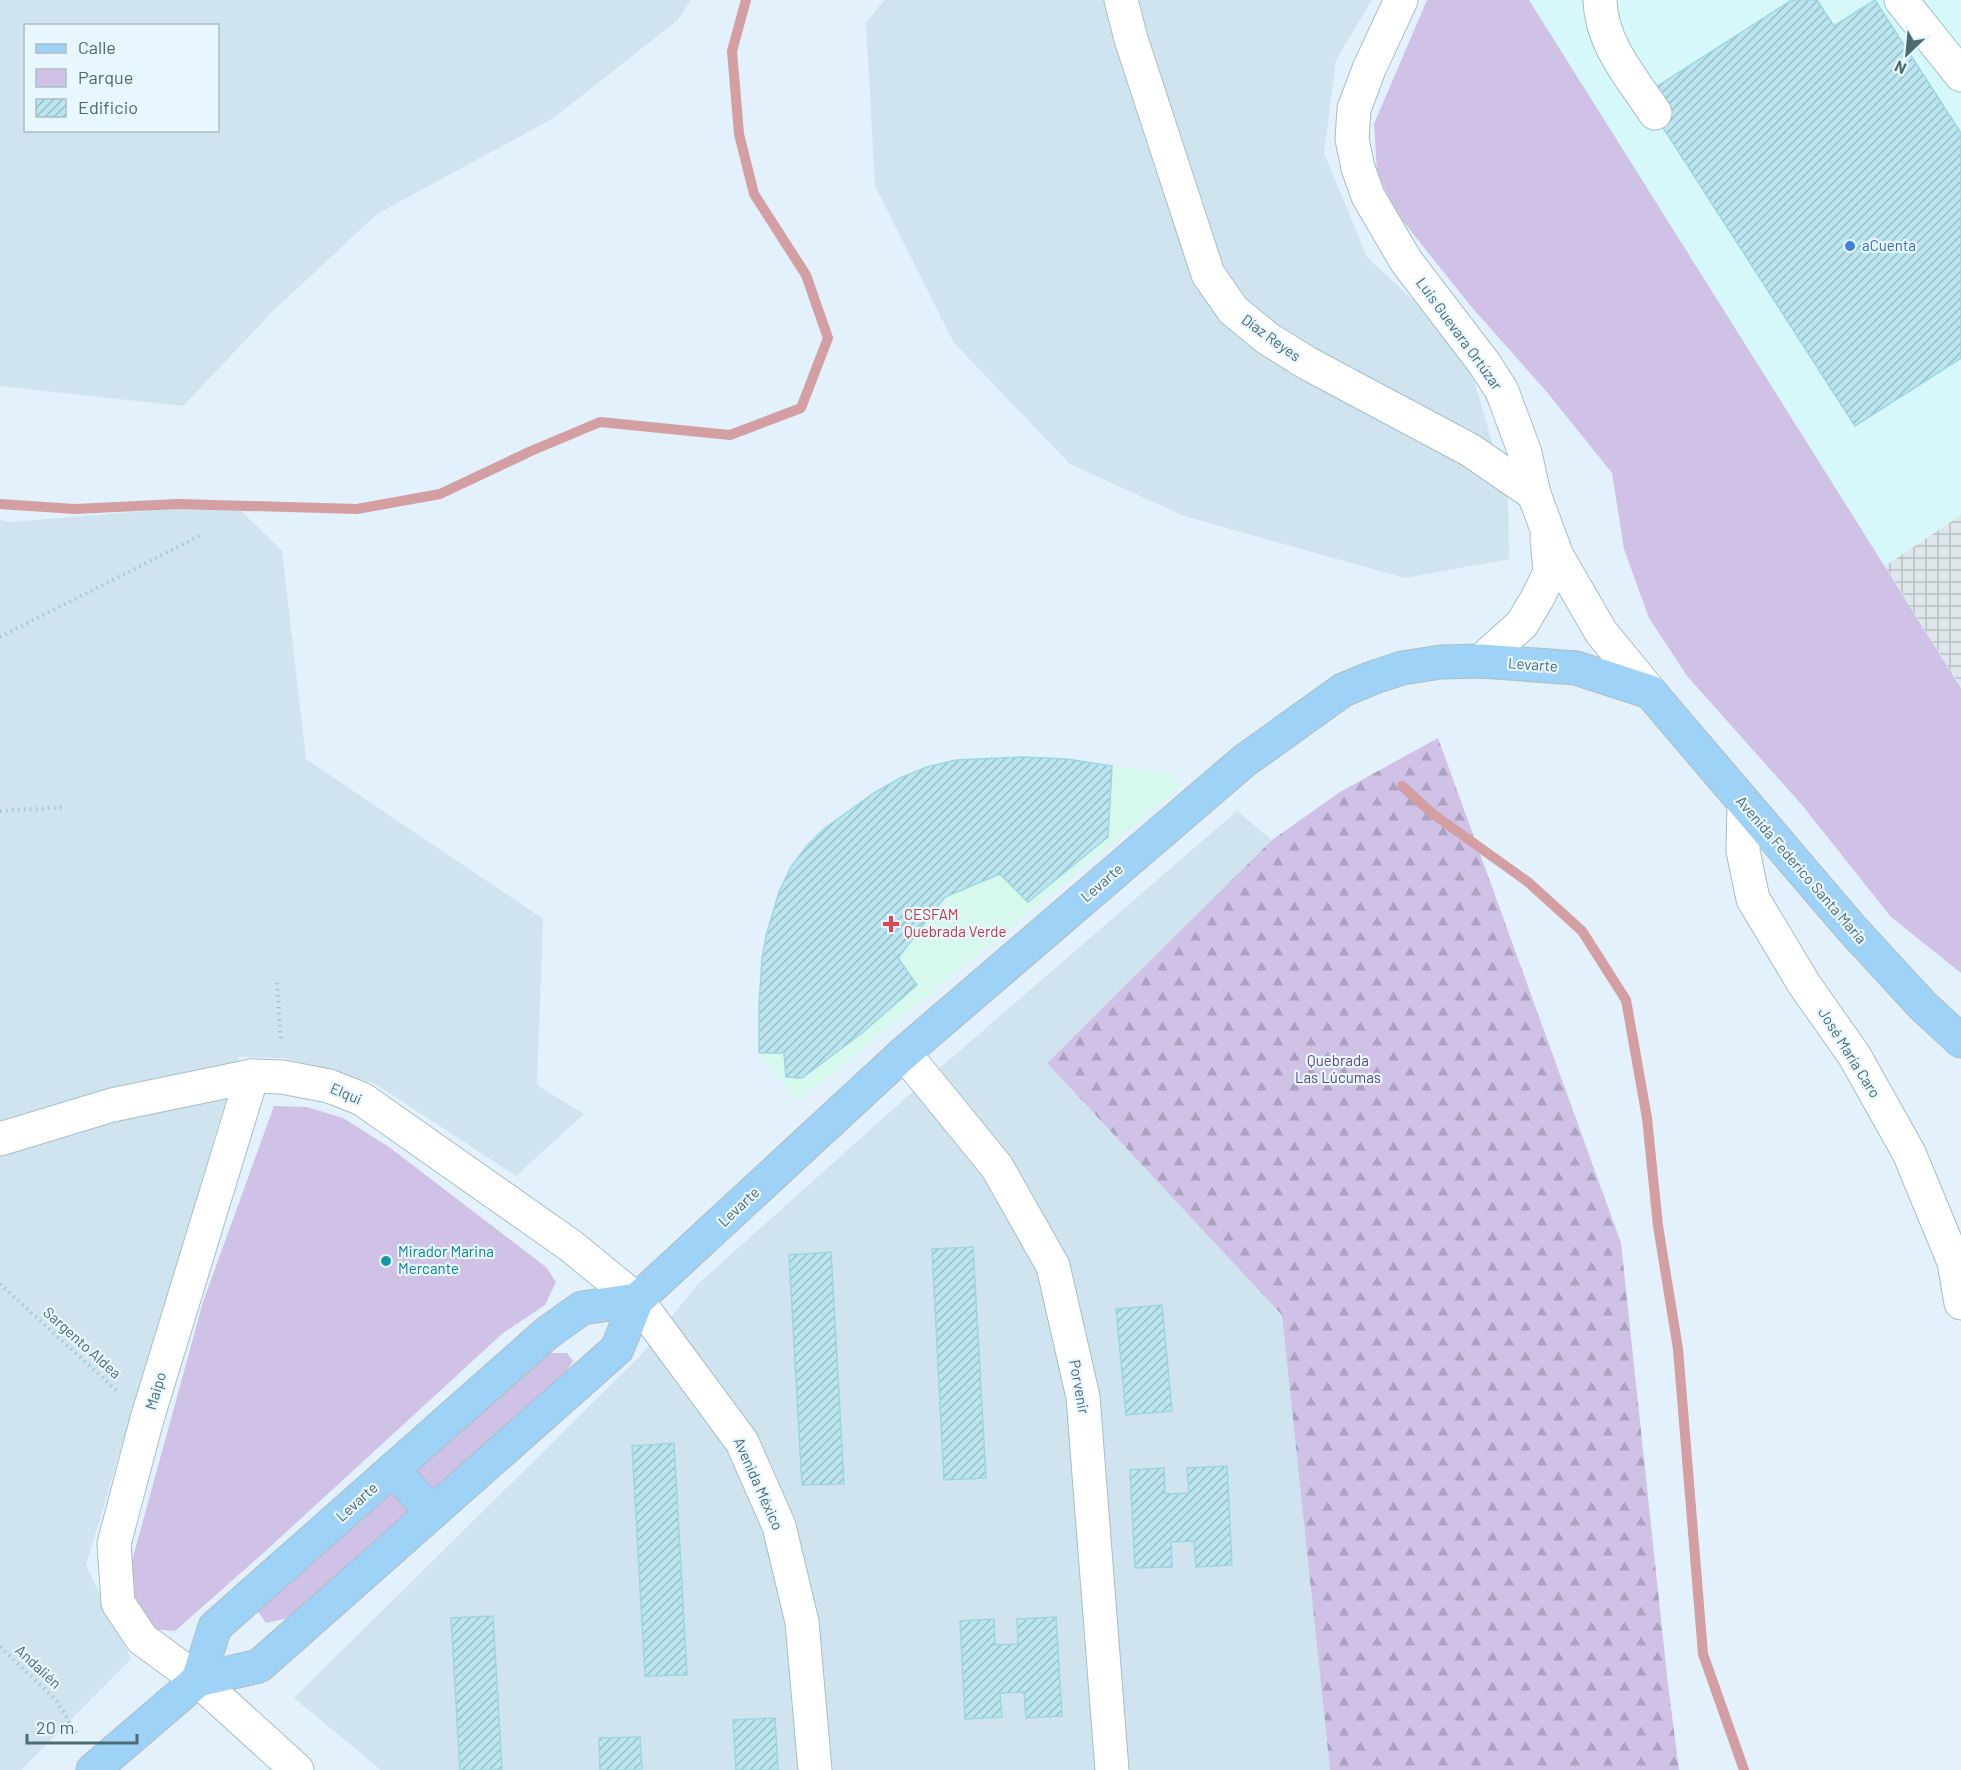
<svg xmlns="http://www.w3.org/2000/svg" width="1961" height="1770" viewBox="0 0 1961 1770" font-family="Barlow,sans-serif">
	<style>
		.residential { fill: #cfe4ef; fill-rule: evenodd }
		.commercial { fill: #d6f8fb }
		.industrial { fill: url(#industrial-grid) }
		.medical { fill: #d6f8ed }
		.green { fill: #d0c2e7 }
		.forest { fill: url(#forest-firs) }
		.lines { fill: none; stroke-linecap: round; stroke-linejoin: round }
		.stream { stroke: #d49fa2; stroke-width: 10 }
		.building { fill: url(#building-hatch); stroke: #9dd6e1; stroke-width: 1.5 }
		.minor-casing { stroke: #a5bfc6; stroke-width: 35 }
		.major-casing { stroke: #afbec1; stroke-width: 35 }
		.path { stroke: #9fcad3; stroke-width: 4; stroke-dasharray: 1.5 4.5; stroke-linecap: butt }
		.minor { stroke: #fff; stroke-width: 33 }
		.major { stroke: #9ed2f7; stroke-width: 33 }
		.shop-dot { fill: #3f7fe0; stroke: #e8f6fe; stroke-width: 2 }
		.health-dot { fill: #e0444e; stroke: #e8f6fe; stroke-width: 2 }
		.culture-dot { fill: #0f9aa8; stroke: #e8f6fe; stroke-width: 2 }
		.labels { text-anchor: middle; stroke-width: 4.5; stroke-linejoin: round; paint-order: stroke }
		.shop-label { font-size: 15px; fill: #366cbe; stroke: #e8f6fe; text-anchor: start }
		.street-label { font-size: 15px; fill: #4a6c71; stroke: #e8f6fe }
		.health-label { font-size: 15px; fill: #be3a42; stroke: #e8f6fe; text-anchor: start }
		.park-label { font-size: 15px; fill: #644882; stroke: #e8f6fe }
		.culture-label { font-size: 15px; fill: #0d838f; stroke: #e8f6fe; text-anchor: start }
	</style>
	<defs>
		<pattern id="industrial-grid" width="8" height="8" patternUnits="userSpaceOnUse" patternTransform="scale(1.5)"><rect width="8" height="8" fill="#dde7ea"/><path d="M0 4h8M4 0v8" fill="none" stroke="#b5bfc2"/></pattern>
		<pattern id="forest-firs" width="22" height="20" patternUnits="userSpaceOnUse" patternTransform="scale(1.5)"><rect width="22" height="20" fill="#d0c2e7"/><path d="M5 1l3.5 6h-7zM16 11l3.5 6h-7z" fill="#aba2c0"/></pattern>
		<pattern id="building-hatch" width="6" height="6" patternUnits="userSpaceOnUse" patternTransform="scale(1.5)"><rect width="6" height="6" fill="#bbe6ef"/><path d="M-1 1l2-2M0 6l6-6M5 7l2-2" fill="none" stroke="#9abec6"/></pattern>
	</defs>
	<rect width="100%" height="100%" fill="#e2f1fb"/>
	<g class="residential">
		<path d="M0,0H691L678,20L552,119L377,214L273,311L183,406L0,386ZM26,26H218V130H26Z"/>
		<path d="M884,0H1372L1336,60L1324,153L1367,257L1465,349L1508,497L1509,559L1405,578L1184,516L1070,464L954,343L875,186L866,23Z"/>
		<path d="M234,504L282,551L306,759L543,919L537,1085L584,1114L516,1176L374,1083L283,1058L239,1057L86,1565L131,1659L21,1770H0V520L10,522Z"/>
		<path d="M1237,811L1272,840L1047,1063L1282,1314L1330,1770H381L294,1698L640,1356L698,1284L919,1086Z"/>
	</g>
	<path class="commercial" d="M1529,0H1961V515L1885,566Z"/>
	<path class="industrial" d="M1961,515V687L1885,566Z"/>
	<path class="medical" d="M1022,757L1067,759L1174,774L1182,786L798,1102L759,1053V1006L766,936L779,891L791,867L806,847L825,828L874,793L900,778L927,767L956,760Z"/>
	<g class="green">
		<path d="M1427,0H1529L1961,688V973L1891,917L1802,805L1687,676L1649,618L1624,549L1612,473L1546,391L1469,304L1395,211L1377,172L1374,124Z"/>
		<path d="M274,1106L307,1107L343,1118L389,1147L546,1267L556,1282L545,1305L503,1333L270,1547L175,1631L152,1629L134,1609L127,1579L203,1302Z"/>
		<path d="M542,1353H567L573,1361L564,1375L288,1618L266,1623L252,1603Z"/>
	</g>
	<path class="forest" d="M1438,738L1621,1243L1668,1685L1679,1770H1330L1282,1315L1047,1063L1272,840L1340,792Z"/>
	<g class="lines">
		<g class="stream">
			<path d="M0,504L75,509L178,504L357,509L440,494L531,451L600,422L730,435L801,408L828,338L806,275L754,194L739,134L732,51L746,0"/>
			<path d="M1402,786L1433,814L1528,882L1582,931L1626,1000L1647,1118L1658,1226L1678,1349L1703,1654L1744,1770"/>
		</g>
	</g>
	<g class="building">
		<path d="M1792,0H1817L1834,26L1875,0L1961,133V358L1855,426L1660,123L1671,116L1653,89Z"/>
		<path d="M1022,757L1067,759L1112,766L1108,837L1028,902L1000,874L945,897L898,958L917,985L862,1033L802,1078L786,1077L784,1053H759V1006L762,959L766,936L779,892L791,867L806,847L825,828L874,793L900,778L927,767L956,760Z"/>
		<path d="M973,1247L986,1478L944,1480L932,1249Z"/>
		<path d="M831,1252L844,1484L802,1485L789,1255Z"/>
		<path d="M1162,1305L1172,1411L1126,1415L1116,1309Z"/>
		<path d="M674,1443L687,1675L645,1676L632,1446Z"/>
		<path d="M1227,1466L1232,1565L1196,1567L1194,1541L1171,1542L1172,1567L1135,1568L1130,1470L1164,1468L1165,1494L1189,1493L1187,1468Z"/>
		<path d="M493,1616L502,1770H460L451,1618Z"/>
		<path d="M1056,1617L1062,1716L1026,1718L1024,1692L1000,1693L1002,1717L965,1719L960,1621L994,1619L995,1645L1018,1644L1017,1619Z"/>
		<path d="M775,1718L778,1770H736L733,1720Z"/>
		<path d="M640,1737L642,1770H600L599,1738Z"/>
	</g>
	<g class="lines">
		<g class="minor-casing">
			<g id="minor">
				<path d="M1121,0L1131,39L1208,274L1233,310L1267,338L1307,363L1470,450L1534,494"/>
				<path d="M1401,0L1369,69L1354,109L1352,139L1358,168L1368,196L1406,261L1484,363L1502,391L1525,453L1534,494L1557,556L1601,632L1650,692"/>
				<path d="M1600,0C1601,44 1632,78 1655,113"/>
				<path d="M1901,0L1961,75"/>
				<path d="M1481,661L1522,624L1538,597L1550,572L1547,538"/>
				<path d="M1744,805L1743,851L1753,899L1804,984L1854,1055L1909,1153L1954,1262L1961,1303"/>
				<path d="M904,1053L997,1167L1053,1266L1083,1397L1112,1770"/>
				<path d="M252,1076L147,1419L114,1544L118,1603L142,1639L198,1680L297,1770"/>
				<path d="M0,1139L112,1105L252,1076L282,1077L329,1086L362,1099L571,1246L637,1300L742,1442L779,1526L802,1622L815,1770"/>
			</g>
		</g>
		<g class="major-casing">
			<g id="major">
				<path d="M393,1469L432,1513"/>
				<path d="M198,1680L215,1627L547,1333L582,1308L637,1300"/>
				<path d="M93,1770L198,1680L259,1666L617,1349L637,1300L904,1053L1244,761L1343,690L1372,678L1402,668L1441,662L1481,661L1576,668L1650,692L1852,929L1923,1006L1961,1041"/>
			</g>
		</g>
		<g class="path">
			<path d="M0,637L203,534"/>
			<path d="M0,811L64,807"/>
			<path d="M277,983L281,1043"/>
			<path d="M0,1284L118,1392"/>
			<path d="M0,1647L56,1700L78,1736"/>
		</g>
		<use href="#minor" class="minor"/>
		<use href="#major" class="major"/>
	</g>
	<circle class="shop-dot" cx="1850" cy="246" r="6"/>
	<path class="health-dot" d="M888 915h6v6h6v6h-6v6h-6v-6h-6v-6h6z"/>
	<circle class="culture-dot" cx="386" cy="1261" r="6"/>
	<g class="labels">
		<g class="shop-label">
			<text x="1862" y="251">aCuenta</text>
		</g>
		<g class="street-label">
			<text transform="translate(1459 334) rotate(54)" y="5">Luis Guevara Ortúzar</text>
			<text transform="translate(1271 338) rotate(36)" y="5">Díaz Reyes</text>
			<text transform="translate(1533 665) rotate(4)" y="5">Levarte</text>
			<text transform="translate(1801 870) rotate(49)" y="5">Avenida Federico Santa María</text>
			<text transform="translate(1102 883) rotate(-41)" y="5">Levarte</text>
			<text transform="translate(1849 1053) rotate(58)" y="5">José María Caro</text>
			<text transform="translate(346 1094) rotate(23)" y="5">Elqui</text>
			<text transform="translate(739 1207) rotate(-43)" y="5">Levarte</text>
			<text transform="translate(82 1343) rotate(42)" y="5">Sargento Aldea</text>
			<text transform="translate(1079 1387) rotate(80)" y="5">Porvenir</text>
			<text transform="translate(156 1391) rotate(-73)" y="5">Maipo</text>
			<text transform="translate(758 1484) rotate(66)" y="5">Avenida México</text>
			<text transform="translate(357 1502) rotate(-42)" y="5">Levarte</text>
			<text transform="translate(38 1667) rotate(43)" y="5">Andalién</text>
		</g>
		<g class="health-label">
			<text x="904" y="920">CESFAM<tspan x="904" dy="17">Quebrada Verde</tspan></text>
		</g>
		<g class="park-label">
			<text x="1338" y="1066">Quebrada<tspan x="1338" dy="17">Las Lúcumas</tspan></text>
		</g>
		<g class="culture-label">
			<text x="398" y="1257">Mirador Marina<tspan x="398" dy="17">Mercante</tspan></text>
		</g>
	</g>
	<rect x="24" y="24" width="195" height="108" fill="#e8f6fe" stroke="#a9bfc6" stroke-width="1.5"/>
	<rect x="36" y="44" width="30" height="9" fill="#9ed2f7" stroke="#a9bfc6" stroke-width="1.5"/>
	<text x="78" y="54" font-size="18" fill="#4a6c71">Calle</text>
	<rect x="36" y="69" width="30" height="18" fill="#d0c2e7" stroke="#a9bfc6" stroke-width="1.5"/>
	<text x="78" y="84" font-size="18" fill="#4a6c71">Parque</text>
	<rect x="36" y="99" width="30" height="18" fill="url(#building-hatch)" stroke="#a9bfc6" stroke-width="1.5"/>
	<text x="78" y="114" font-size="18" fill="#4a6c71">Edificio</text>
	<g transform="translate(1907 54) rotate(206)" stroke="#e8f6fe" stroke-width="4.5" paint-order="stroke">
	<path d="M0-4.5L10 22L0 15L-10 22Z" fill="#4a6c71"/>
	<text y="-9" font-size="16" font-weight="bold" text-anchor="middle" fill="#4a6c71">N</text>
	</g>
	<path d="M27 1734v9h110v-9" fill="none" stroke="#4a6c71" stroke-width="3"/>
	<text x="36" y="1734" font-size="18" fill="#4a6c71" stroke="#e8f6fe" stroke-width="4.5" paint-order="stroke">20 m</text>
</svg>
